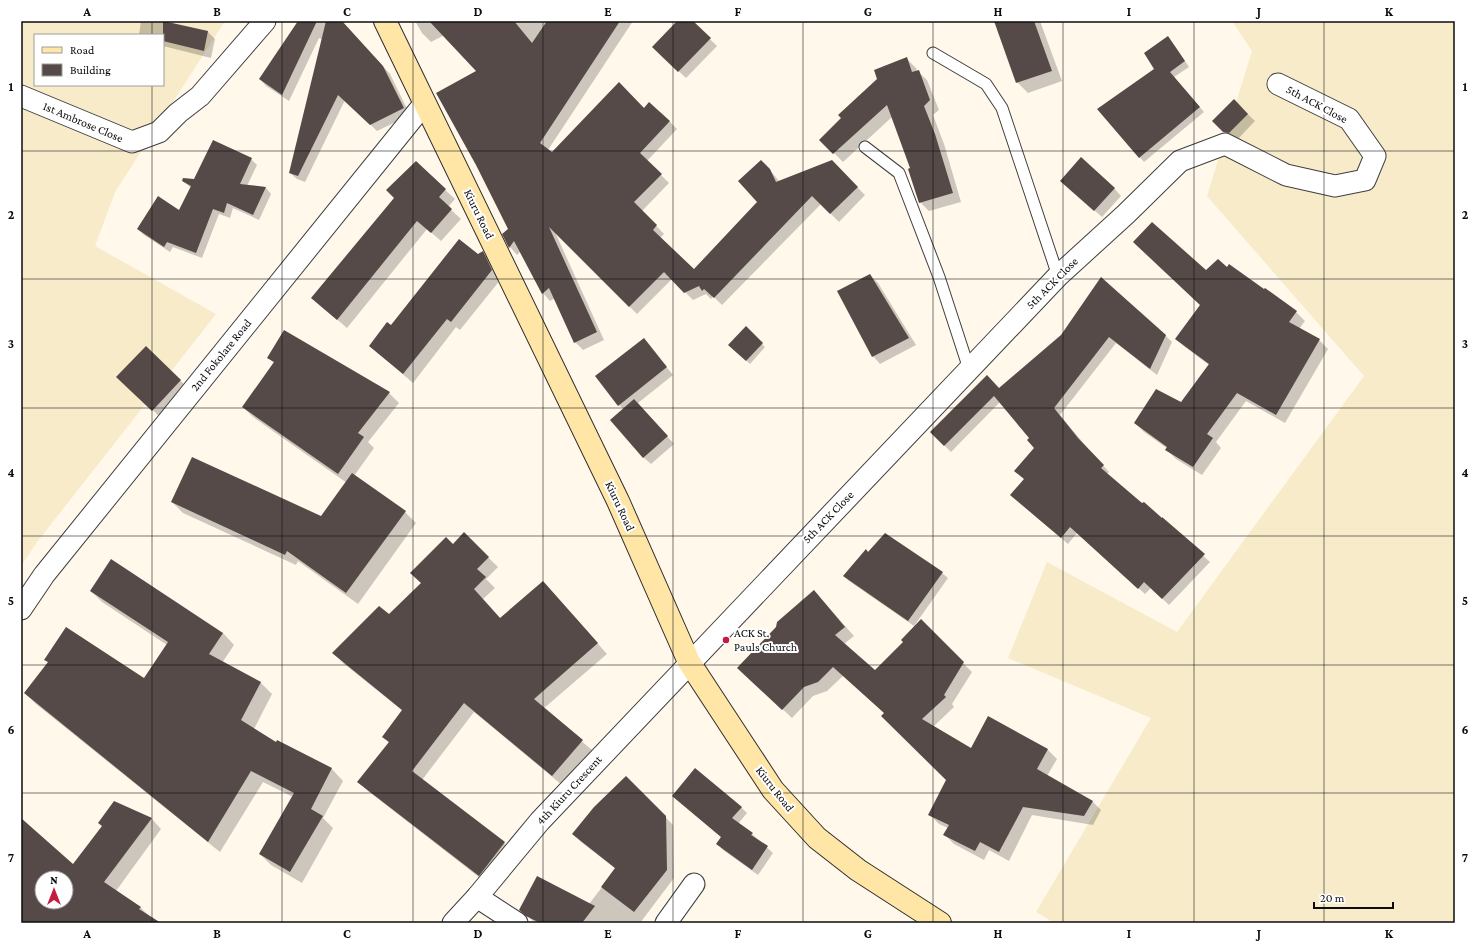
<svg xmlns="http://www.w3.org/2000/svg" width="1476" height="944" viewBox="0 0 1476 944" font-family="'Crimson Pro',serif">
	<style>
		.farmland { fill: #f7ebc9; fill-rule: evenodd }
		.shadow { fill: #0003; fill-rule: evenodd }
		.building { fill: #554a47; fill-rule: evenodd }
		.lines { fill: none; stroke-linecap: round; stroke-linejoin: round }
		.lane-casing { stroke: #3f3f3f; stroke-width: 13 }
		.street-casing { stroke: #3f3f3f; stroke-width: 23 }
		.secondary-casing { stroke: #2e2e2e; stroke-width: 24 }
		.lane { stroke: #fff; stroke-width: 11 }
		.street { stroke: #fff; stroke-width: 21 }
		.secondary { stroke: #ffe6a6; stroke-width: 22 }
		.grid { fill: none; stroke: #0c0c0c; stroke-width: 1; stroke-opacity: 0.55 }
		.poi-dot { fill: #c61a3f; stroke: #fff; stroke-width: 1.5 }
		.labels { text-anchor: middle; stroke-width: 4; stroke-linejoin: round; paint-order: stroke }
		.street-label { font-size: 12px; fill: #0c0c0c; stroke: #fff }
		.poi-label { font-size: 12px; fill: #0c0c0c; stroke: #fff; text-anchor: start }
		.neatline { fill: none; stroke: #0c0c0c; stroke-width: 1.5 }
		.grid-label { font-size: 13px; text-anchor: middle; font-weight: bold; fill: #0c0c0c }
	</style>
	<rect width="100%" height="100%" fill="#fff8eb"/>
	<g class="farmland">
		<path d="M21,21H225L115,192L95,246L216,314L37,542L21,566ZM35,35H163V85H35Z"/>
		<path d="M1232,21H1455V923H1055L1036,912L1151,718L1008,658L1047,562L1177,632L1364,376L1207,196L1252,51Z"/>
	</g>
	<g class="shadow">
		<path d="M141,21H161L208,32L215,39L211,58L163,46V35H139Z"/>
		<path d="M299,21H341L390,74L410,115L377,131L345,100L305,182L297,179L290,173L323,40L319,38L289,101L266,86L260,79Z"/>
		<path d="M415,21H449L454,30L431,42L422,33Z"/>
		<path d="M483,21H633L548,150L552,153L644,109L669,121L677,129L647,161L669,183L642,211L664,234L660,238L694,270L759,202L769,169L779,181L831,161L865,195L839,222L821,204L722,305L713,296L711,299L706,294L693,300L672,279L637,314L555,232L604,340L583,350L575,342L555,298L550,301L543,293L521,251L517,255L510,247L504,235L510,230L477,72Z"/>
		<path d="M678,21H691L717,46L686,78L661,54Z"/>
		<path d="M995,21H1040L1062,81L1028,93L1017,82Z"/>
		<path d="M1172,42L1189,67L1174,77L1204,112L1144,162L1098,109L1156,69Z"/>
		<path d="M907,59L916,68L917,71L927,80L939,110L933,115L944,144L961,202L929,211L920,202L911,169L892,117L843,162L821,140Z"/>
		<path d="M1234,101L1255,121L1237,140L1231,139L1213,121Z"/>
		<path d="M251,159L257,165L247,186L266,188L271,194L259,220L233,208L230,218L219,214L202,258L173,247L170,252L144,235L138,229L180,211L191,188L183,181L194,180Z"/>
		<path d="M416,163L455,199L448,207L461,219L441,241L427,229L347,328L312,298L395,198Z"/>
		<path d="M1069,188H1114L1121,196L1102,217Z"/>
		<path d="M482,252L492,261L501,279L460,330L456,327L413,383L370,346L391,326Z"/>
		<path d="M1227,269L1296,312L1305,321L1299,329L1319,340L1328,349L1285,423L1246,401L1216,442L1221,448L1202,475L1176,459L1167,450L1168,449L1144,432L1135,423L1181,403L1209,365L1185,347L1176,339L1201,305L1206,271Z"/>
		<path d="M870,275L878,283L916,345L880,364L873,356Z"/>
		<path d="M746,328L765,347L750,364L730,345Z"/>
		<path d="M1165,335L1172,342L1157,375L1116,343L1060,415L1085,445L1109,472L1107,474L1142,505L1162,519V518L1210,562L1169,605L1151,588L1145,594L1077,533L1068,544L1011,495L1024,479L1035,448L1031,438L1000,402L951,452L931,432L999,389L1062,336Z"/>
		<path d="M643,339L673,375L638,403L674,444L651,464L643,457L624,409L619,405Z"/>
		<path d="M146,347L188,388L160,417L125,384Z"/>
		<path d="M269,358L389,393L399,403L368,442L374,448L354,476L405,512L416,523L358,604L298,561L296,565L183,513L172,502L321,518L347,483L253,417L243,407L274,363Z"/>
		<path d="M464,534L498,567L486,579L495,588L483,599L501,619L552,592L607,654L543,709L592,750L562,785L474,712L422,780L504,843L514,853L489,885L368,791L359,782L389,743L384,737L403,711L343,663L334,653L389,615L422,584L453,546Z"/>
		<path d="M886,534L942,573L948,578L914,626L849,581L844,576L869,553Z"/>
		<path d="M91,591L223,633L234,645L222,663L260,682L272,694L254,729L276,743L278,741L332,769L343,781L323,818L333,828L302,883L271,865L260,854L293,797L263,782L220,852L36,704L25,693L144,679L167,645L102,602Z"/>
		<path d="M823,601L854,636L844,644L875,671L904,642L921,621L972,672L952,704L954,707L933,727L971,749L989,718L1048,750L1057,759L1047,776L1092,801L1101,810L1093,825L1032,815L1009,861L989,850L984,860L954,844L945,835L948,828L939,824L930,815L947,780L885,713L843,676L827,691L813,696L792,718L747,676Z"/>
		<path d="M626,777L673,825L674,878L640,923H535L521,910L589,904L616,869L581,842L573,834Z"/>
		<path d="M679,801L741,807L747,813L738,824L752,834L773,853L758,875L723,850L718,844L722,838Z"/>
		<path d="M151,818L161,829L116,891L140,907L149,916L159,923H21V819L73,865ZM42,878H66V902H42Z"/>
	</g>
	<g class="building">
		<path d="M163,21L208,31L204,51L163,41Z"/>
		<path d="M298,21H317L282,95L259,79Z"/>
		<path d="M326,21H342L383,66L404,108L370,125L338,95L298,176L289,173Z"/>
		<path d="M429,21H514L532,43L547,21H620L540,143L552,152L619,82L644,108L649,102L670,121L640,153L662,174L634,202L657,225L653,230L694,269L757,202L738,181L761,160L770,169L776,182L832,160L858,187L830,214L812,196L714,298L704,289L702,291L699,286L684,293L664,272L629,307L549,227L597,332L574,343L549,288L542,294L514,241L509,248L502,234L508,229L476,165L436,93L476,71Z"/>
		<path d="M677,21H693L711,38L678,72L652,47Z"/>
		<path d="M994,21H1034L1052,71L1016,83Z"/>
		<path d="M1168,36L1185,61L1170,72L1200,107L1139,158L1097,109L1154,69L1144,53Z"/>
		<path d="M907,57L912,72L919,70L930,100L924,106L935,134L953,193L919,203L908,169L910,168L887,105L833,154L819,140L841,118L838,115L877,79L874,70Z"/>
		<path d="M1234,99L1248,114L1229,133L1223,132L1212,121Z"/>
		<path d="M213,140L252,158L240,184L266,187L253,215L227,203L224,213L213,209L196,253L167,242L164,247L137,229L158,196L179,210L191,186L182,181L183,178L194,179Z"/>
		<path d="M1081,157L1115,188L1094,211L1060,181Z"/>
		<path d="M416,161L446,189L439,197L452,209L431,233L417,221L337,320L311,298L394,198L386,190Z"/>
		<path d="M1152,222L1206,270L1218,259L1227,267L1229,264L1264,289L1265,288L1297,311L1289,322L1320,339L1276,415L1237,393L1207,434L1213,438L1193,467L1165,450L1167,447L1134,423L1156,389L1181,402L1209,364L1175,339L1200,305L1133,242Z"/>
		<path d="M459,239L478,254L483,251L492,270L451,322L447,319L403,374L369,346L387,322L391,325Z"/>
		<path d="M870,274L909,338L872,357L837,291Z"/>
		<path d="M1101,277L1166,335L1150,369L1109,337L1054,408L1078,438L1104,465L1101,468L1142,503L1144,502L1162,518V517L1205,554L1162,599L1144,582L1138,589L1070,527L1061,538L1010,495L1024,479L1014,471L1034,448L1027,440L1029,438L994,396L944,446L930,432L987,375L999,388L1061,335Z"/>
		<path d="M746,326L763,343L746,361L728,345Z"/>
		<path d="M284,330L390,392L358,433L364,437L338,474L242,407L274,362L267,358Z"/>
		<path d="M644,338L667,367L618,406L595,376Z"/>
		<path d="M146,346L181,380L152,411L116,377Z"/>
		<path d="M634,399L668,436L643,458L610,420Z"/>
		<path d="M192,457L321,516L352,473L406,511L346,593L287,551L285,555L171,502Z"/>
		<path d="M464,532L489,557L477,569L486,577L474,589L500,618L543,581L598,643L534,699L583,740L552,776L464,703L412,771L505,842L479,876L357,782L389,742L382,737L402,710L332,653L379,606L389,614L421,583L410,573L446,537L453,544Z"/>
		<path d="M885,533L943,572L908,621L843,576L866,549L868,552Z"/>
		<path d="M111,559L223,633L209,654L261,682L241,720L276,742L277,740L332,768L311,809L323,816L290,872L259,854L294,793L251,771L208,842L24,693L48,662L44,660L66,627L144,678L168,642L90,591Z"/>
		<path d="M814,590L845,627L835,635L875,670L903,642L901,640L921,619L964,662L944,695L946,697L922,719L971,748L988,716L1048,749L1037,769L1093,801L1084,816L1023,807L999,852L980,842L975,851L943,835L949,825L928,815L946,780L881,716L884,713L833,667L818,682L804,687L782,710L737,668L776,627L777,622Z"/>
		<path d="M695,768L742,807L732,818L753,833L751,835L768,846L752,870L716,844L721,837L672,796Z"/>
		<path d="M626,776L666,816L667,870L634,912L601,887L615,868L572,834L594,807Z"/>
		<path d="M114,801L152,818L104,882L141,907L139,909L161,923H21V818L73,864L102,826L98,823ZM42,878H66V902H42Z"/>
		<path d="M537,876L595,906L582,923H540L526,916L519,910Z"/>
	</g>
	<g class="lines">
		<g class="lane-casing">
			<g id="lane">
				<path d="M933,53L986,84L1002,108L1058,276"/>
				<path d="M865,147L899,173L939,277L969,369"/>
			</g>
		</g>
		<g class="street-casing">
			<g id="street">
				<path d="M21,96L132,142L159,132L178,113L200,96L265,21"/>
				<path d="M21,609L44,575L424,104"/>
				<path d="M477,897L517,923"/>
				<path d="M453,923L477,897L540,821L1058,276L1126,214L1180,161L1225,144L1286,175L1335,186L1365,180L1375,156L1349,119L1278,84"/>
				<path d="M666,923L694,884"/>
			</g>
		</g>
		<g class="secondary-casing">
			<path id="secondary" d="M385,21L618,501L689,662L773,790L817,838L858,870L940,923"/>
		</g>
		<use href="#lane" class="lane"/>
		<use href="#street" class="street"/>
		<use href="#secondary" class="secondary"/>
	</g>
	<path class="grid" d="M152,21V35M282,21V923M413,21V923M543,21V923M673,21V923M803,21V923M933,21V923M1063,21V923M1194,21V923M1324,21V923M152,85V923M21,151H1455M21,279H1455M21,408H1455M21,536H1455M21,665H1455M21,793H1455"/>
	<circle class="poi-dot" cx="726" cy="640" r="4"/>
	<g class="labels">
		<g class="street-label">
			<text transform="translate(1317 104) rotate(28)" y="4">5th ACK Close</text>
			<text transform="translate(83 122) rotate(23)" y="4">1st Ambrose Close</text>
			<text transform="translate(479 214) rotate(64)" y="4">Kiuru Road</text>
			<text transform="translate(1052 283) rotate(-45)" y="4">5th ACK Close</text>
			<text transform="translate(221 355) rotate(-51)" y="4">2nd Fokolare Road</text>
			<text transform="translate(620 506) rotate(65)" y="4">Kiuru Road</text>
			<text transform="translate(828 517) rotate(-46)" y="4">5th ACK Close</text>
			<text transform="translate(775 789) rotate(52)" y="4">Kiuru Road</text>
			<text transform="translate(569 790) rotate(-47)" y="4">4th Kiuru Crescent</text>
		</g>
		<g class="poi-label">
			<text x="734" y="637">ACK St.<tspan x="734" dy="14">Pauls Church</tspan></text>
		</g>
	</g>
	<rect width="1476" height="944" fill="none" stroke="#ffffff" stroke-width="44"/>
	<rect x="34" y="34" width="130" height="52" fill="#ffffff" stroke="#9e9e9e"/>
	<rect x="42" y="47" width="20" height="6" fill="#ffe6a6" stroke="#9e9e9e"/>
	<text x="70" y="54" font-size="12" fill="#0c0c0c">Road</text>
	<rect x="42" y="64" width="20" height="12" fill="#554a47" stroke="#9e9e9e"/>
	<text x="70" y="74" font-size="12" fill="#0c0c0c">Building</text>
	<g transform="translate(54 890)"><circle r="19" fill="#ffffff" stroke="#9e9e9e"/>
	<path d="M0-3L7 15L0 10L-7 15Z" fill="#c61a3f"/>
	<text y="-6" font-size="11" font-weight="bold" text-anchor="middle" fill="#0c0c0c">N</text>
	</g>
	<path d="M1314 902v6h79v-6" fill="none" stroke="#0c0c0c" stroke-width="2"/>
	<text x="1320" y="902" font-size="12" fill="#0c0c0c" stroke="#ffffff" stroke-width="3" paint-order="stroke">20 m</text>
	<rect x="22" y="22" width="1432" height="900" class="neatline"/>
	<g class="grid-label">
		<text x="87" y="16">A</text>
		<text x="217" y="16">B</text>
		<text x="347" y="16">C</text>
		<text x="478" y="16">D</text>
		<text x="608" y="16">E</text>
		<text x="738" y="16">F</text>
		<text x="868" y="16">G</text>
		<text x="998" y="16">H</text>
		<text x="1129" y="16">I</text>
		<text x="1259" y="16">J</text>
		<text x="1389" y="16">K</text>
		<text x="11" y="91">1</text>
		<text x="1465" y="91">1</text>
		<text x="11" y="219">2</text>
		<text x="1465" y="219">2</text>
		<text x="11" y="348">3</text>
		<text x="1465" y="348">3</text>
		<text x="11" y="477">4</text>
		<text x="1465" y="477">4</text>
		<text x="11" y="605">5</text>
		<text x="1465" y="605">5</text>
		<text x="11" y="734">6</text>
		<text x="1465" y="734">6</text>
		<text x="11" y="862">7</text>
		<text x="1465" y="862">7</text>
		<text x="87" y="938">A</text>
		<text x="217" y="938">B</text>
		<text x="347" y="938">C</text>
		<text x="478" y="938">D</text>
		<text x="608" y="938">E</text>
		<text x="738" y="938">F</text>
		<text x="868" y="938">G</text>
		<text x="998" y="938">H</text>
		<text x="1129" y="938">I</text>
		<text x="1259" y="938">J</text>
		<text x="1389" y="938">K</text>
	</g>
</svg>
